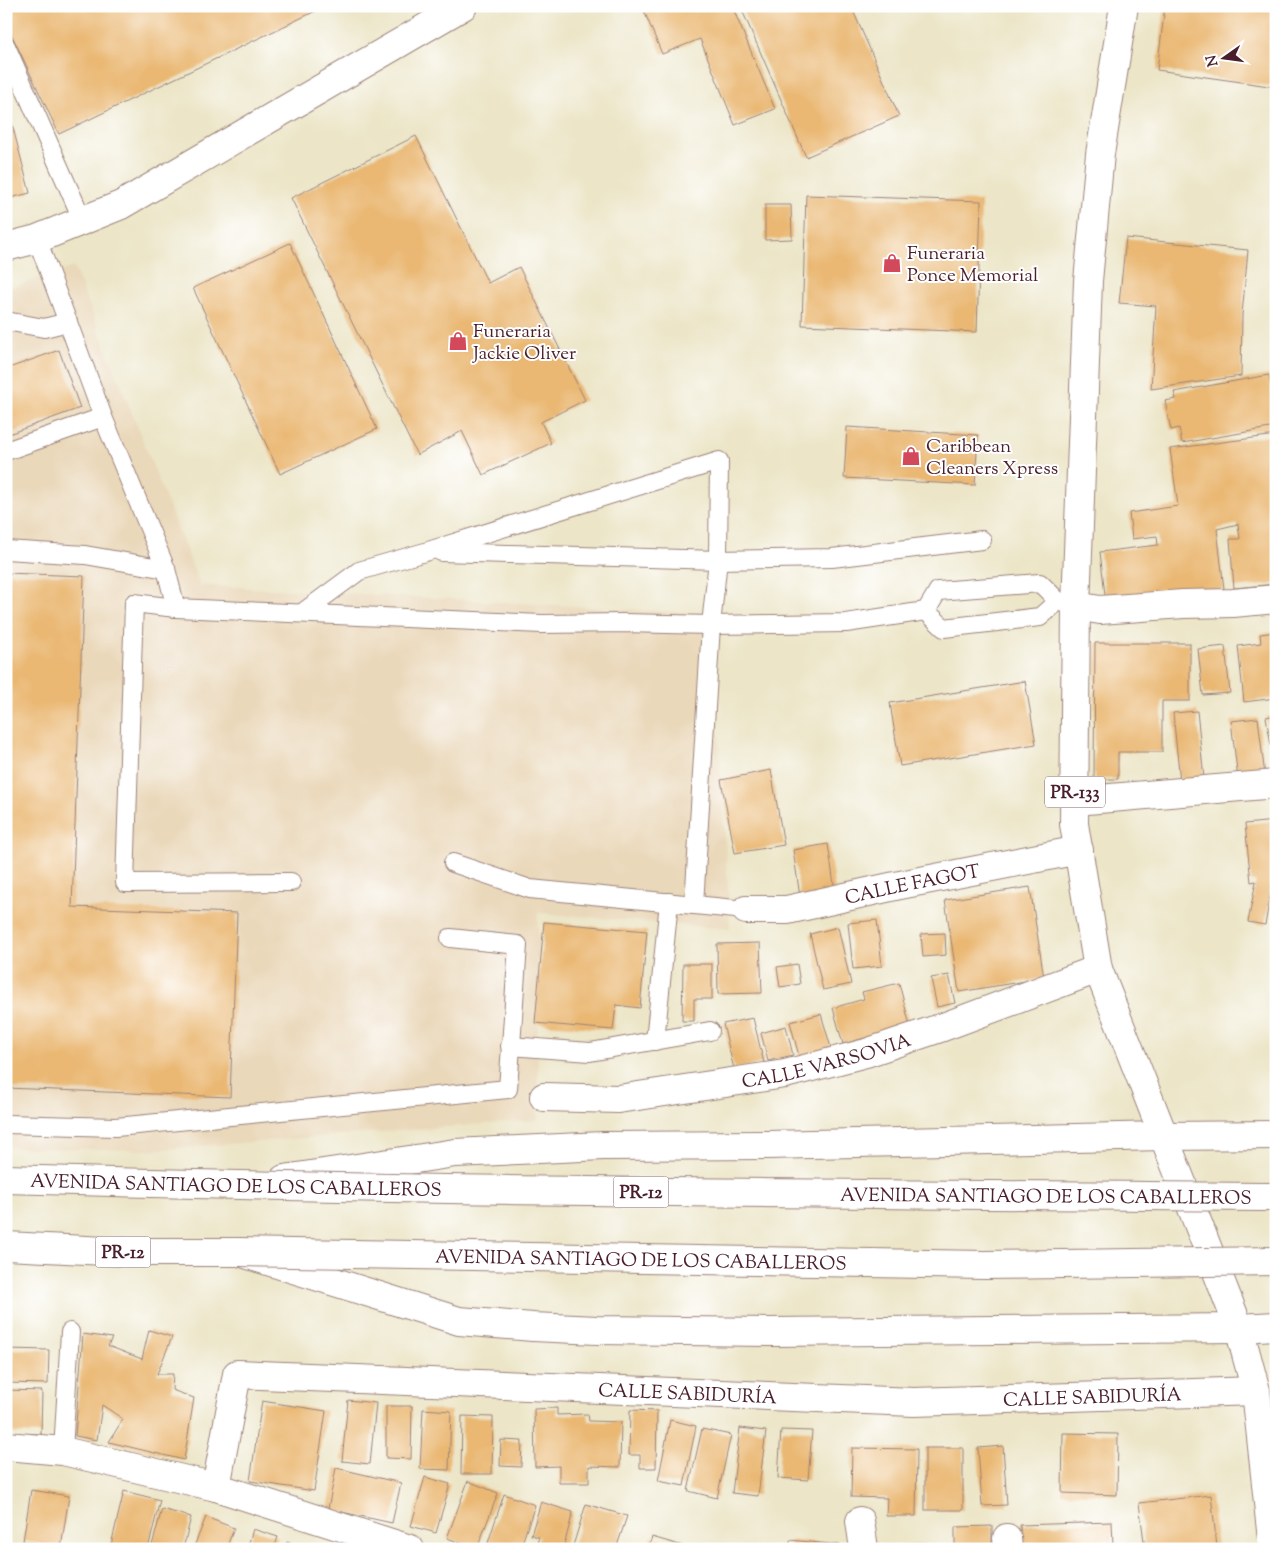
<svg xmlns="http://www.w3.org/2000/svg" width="1282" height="1555" viewBox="0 0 1282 1555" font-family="'Sorts Mill Goudy',serif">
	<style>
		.built { fill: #ead8ba }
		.building { fill: #eab873 }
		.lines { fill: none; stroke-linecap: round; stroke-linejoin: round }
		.service-casing { stroke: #9b8279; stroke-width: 20 }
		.minor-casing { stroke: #9b8279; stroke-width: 30 }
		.tertiary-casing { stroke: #9b8279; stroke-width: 30 }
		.primary-casing { stroke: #9b8279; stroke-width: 30 }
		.motorway-casing { stroke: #9b8279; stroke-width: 30 }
		.service { stroke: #fff; stroke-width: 18 }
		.minor { stroke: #fff; stroke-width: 28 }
		.tertiary { stroke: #fff; stroke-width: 28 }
		.primary { stroke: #fff; stroke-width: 28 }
		.motorway { stroke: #fff; stroke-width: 28 }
		.motorway-bridge-casing { stroke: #9b8279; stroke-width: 30; stroke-linecap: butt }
		.motorway-bridge { stroke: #fff; stroke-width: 28 }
		.labels { text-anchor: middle; stroke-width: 4; stroke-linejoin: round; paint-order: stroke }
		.shield { fill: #fff; stroke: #80626b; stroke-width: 1 }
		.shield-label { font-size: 18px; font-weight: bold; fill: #4a1f2b }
		.poi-label { font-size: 19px; fill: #4a1f2b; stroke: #fff; text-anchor: start }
		.street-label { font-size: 19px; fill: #4a1f2b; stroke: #fff }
	</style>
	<rect width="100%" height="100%" fill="#fff"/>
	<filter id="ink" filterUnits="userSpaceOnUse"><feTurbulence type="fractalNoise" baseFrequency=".02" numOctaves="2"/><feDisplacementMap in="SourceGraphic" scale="10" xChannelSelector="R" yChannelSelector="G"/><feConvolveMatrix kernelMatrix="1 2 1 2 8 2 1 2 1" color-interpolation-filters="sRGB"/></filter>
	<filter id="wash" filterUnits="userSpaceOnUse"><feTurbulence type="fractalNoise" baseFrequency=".0096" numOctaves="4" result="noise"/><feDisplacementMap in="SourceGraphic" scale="20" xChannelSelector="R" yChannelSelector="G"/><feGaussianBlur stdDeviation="1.12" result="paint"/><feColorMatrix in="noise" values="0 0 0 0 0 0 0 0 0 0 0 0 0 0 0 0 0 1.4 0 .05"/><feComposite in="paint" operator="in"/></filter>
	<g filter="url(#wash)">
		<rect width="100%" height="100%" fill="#ece5c7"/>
		<path class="built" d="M74,267L200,585L712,614L730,929L538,913V1120L151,1150L6,1148V289Z"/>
		<g id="blocks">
			<g class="building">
				<path d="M6,6H326L59,134L6,23Z"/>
				<path d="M642,6H732L775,109L735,125L700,39L662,54Z"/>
				<path d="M751,6H851L899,116L806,157L742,10Z"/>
				<path d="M1165,6H1276V87L1157,70Z"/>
				<path d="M6,101L30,193L6,199Z"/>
				<path d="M416,136L488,283L519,267L585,400L541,422L551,443L483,475L462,431L417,455L291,198Z"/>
				<path d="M806,195L981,201L977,332L802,325Z"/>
				<path d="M765,205H791L792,239L765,240Z"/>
				<path d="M1126,238L1248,250L1242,315L1241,376L1151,389L1156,306L1119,303Z"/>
				<path d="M290,243L377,429L280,474L193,288Z"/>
				<path d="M59,350L80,408L6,435V369Z"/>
				<path d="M1269,375L1276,416V427L1182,443L1179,428L1171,430L1165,401L1176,399L1174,392Z"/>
				<path d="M847,427L978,435L975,485L844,478Z"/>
				<path d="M1276,435V584L1234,588L1230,539H1240L1238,524L1217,529L1224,589L1106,603L1100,552L1158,545L1157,536L1132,539L1129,513L1178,506L1170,449Z"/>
				<path d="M6,573L84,576L72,907L237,913L230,1097L6,1088Z"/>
				<path d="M1276,632V698L1244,702L1238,646L1261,643L1260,634Z"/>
				<path d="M1095,643H1190V701H1162V752H1118V779H1094Z"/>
				<path d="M1225,646L1230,693L1203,695L1198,649Z"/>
				<path d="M1025,681L1036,744L900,766L890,703Z"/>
				<path d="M1197,711L1205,788L1181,791L1173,713Z"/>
				<path d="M1276,715V767H1275L1266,717Z"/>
				<path d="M1258,718L1265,776L1238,779L1231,721Z"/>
				<path d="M771,770L784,845L735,853L721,780Z"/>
				<path d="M1275,821L1276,880H1273L1265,925L1248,922L1256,881L1251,882L1245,824Z"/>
				<path d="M828,844L836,898L801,903L793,850Z"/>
				<path d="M1030,887L1044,978L959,992L945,900Z"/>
				<path d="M877,920L882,966L853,969L848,923Z"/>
				<path d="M544,922L647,931L640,1008L616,1005L613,1030L535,1023Z"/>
				<path d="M838,927L851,984L823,990L810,934Z"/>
				<path d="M945,933L946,955L923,957L921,934Z"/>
				<path d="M760,943L762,993L718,994L717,944Z"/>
				<path d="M683,964H712V999H694V1021H682Z"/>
				<path d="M797,964L800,984L780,987L777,967Z"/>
				<path d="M949,975L955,1003L937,1007L931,978Z"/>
				<path d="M899,983L910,1026L843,1044L833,1008L864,999L862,992Z"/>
				<path d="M821,1014L832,1051L800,1060L790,1022Z"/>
				<path d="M753,1018L764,1063L734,1069L723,1024Z"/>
				<path d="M786,1026L793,1055L768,1061L761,1033Z"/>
				<path d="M149,1330L172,1337L157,1374H173L172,1390L194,1398L184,1460L109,1442L123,1419L102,1405L97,1440L75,1436L83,1334L112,1338L108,1346L142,1359Z"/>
				<path d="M6,1349L49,1350L48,1384L6,1383Z"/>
				<path d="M6,1390L42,1391L41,1434L6,1433Z"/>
				<path d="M348,1400L376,1403L370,1464L342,1461Z"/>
				<path d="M262,1401L326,1411L314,1491L250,1481Z"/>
				<path d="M386,1406H412L411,1459L386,1458Z"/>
				<path d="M557,1408V1415L588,1414L589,1421L621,1422L620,1467L589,1466V1483H559V1466L535,1467L534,1409Z"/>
				<path d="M423,1409L451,1411L449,1470L420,1469Z"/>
				<path d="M630,1410L657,1411L656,1468H640V1455H629Z"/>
				<path d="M462,1416L493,1417L492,1474H461Z"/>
				<path d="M670,1420L696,1426L684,1486L658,1481Z"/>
				<path d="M740,1428L766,1431L758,1496L732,1493Z"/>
				<path d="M702,1429L731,1435L717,1498L688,1491Z"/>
				<path d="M781,1430L812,1431L808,1480L778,1478Z"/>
				<path d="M1063,1433L1118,1434L1117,1495L1062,1493Z"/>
				<path d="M501,1440L522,1441L521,1467L500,1466Z"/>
				<path d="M1003,1446L1007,1505L982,1506L978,1448Z"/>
				<path d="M852,1448L917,1449L916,1516H886L887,1498L851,1497Z"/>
				<rect x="925" y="1448" width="38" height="62"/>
				<path d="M336,1468L401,1483L392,1523L328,1509Z"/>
				<path d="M425,1477L450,1484L436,1533L411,1526Z"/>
				<path d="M468,1481L498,1493L477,1549L447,1538Z"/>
				<path d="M31,1490L69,1496L61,1548L23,1541Z"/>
				<path d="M124,1491L160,1500L148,1549H110Z"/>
				<path d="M504,1494L535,1505L520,1549H486Z"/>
				<path d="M1211,1495L1217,1547L1202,1549H1145L1139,1503Z"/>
				<path d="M541,1502L573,1512L563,1549H535L539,1537L531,1535Z"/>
				<path d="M586,1504L627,1516L616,1549H572Z"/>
				<path d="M162,1509L191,1517L183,1549H151Z"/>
				<path d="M206,1517L234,1528L226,1549H193Z"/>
				<path d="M1112,1522L1113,1545L1091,1546V1549H1021L1020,1525Z"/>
				<path d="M992,1526V1547H955V1527Z"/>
				<path d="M253,1529L278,1537L274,1549H247Z"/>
				<path d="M652,1537L683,1546V1549H648Z"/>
				<path d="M790,1540L841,1545V1549H790Z"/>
				<path d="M287,1542L304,1549H285Z"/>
				<path d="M924,1544L925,1549H892V1548Z"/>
			</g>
		</g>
	</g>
	<g filter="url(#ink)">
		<use href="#blocks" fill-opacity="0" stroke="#9b8279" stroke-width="1"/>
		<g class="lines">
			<g class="service-casing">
				<g id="service">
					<path d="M6,46L83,221"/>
					<path d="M37,239L103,417L166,569L176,608L542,624L623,623L711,625L846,623L926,611L938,591L1040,583L1058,601L1076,606"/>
					<path d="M6,321L44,328L68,322"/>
					<path d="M6,451L103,417"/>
					<path d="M6,550L85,555L166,569"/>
					<path d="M441,552L718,560L832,558L982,540"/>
					<path d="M176,608L134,603L125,883L291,882"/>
					<path d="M926,611L944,628L1040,617L1058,601"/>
					<path d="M302,613L359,571L425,552L719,461L718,560L711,625L694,905"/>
					<path d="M453,863L530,889L746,910"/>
					<path d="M655,1041L669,902"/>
					<path d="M510,1046L590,1052L710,1031"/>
					<path d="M6,1124L116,1127L508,1089L518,945L450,938"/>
					<path d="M63,1451L70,1332"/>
				</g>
			</g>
			<g class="minor-casing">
				<g id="minor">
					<path d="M1076,606L1100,610L1183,604L1233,603L1276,599"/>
					<path d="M1075,801L1276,784"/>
					<path id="s1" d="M746,910H787L895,886L1079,850"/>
					<path id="s2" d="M544,1097L618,1099L785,1074L866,1053L943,1027L1098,969"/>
					<path d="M6,1446L63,1451L216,1487L410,1549"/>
					<path id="s3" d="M216,1487L237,1374L914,1402L1256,1391"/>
					<path d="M860,1521L864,1549"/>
					<path d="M1007,1538L1008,1549"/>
				</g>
			</g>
			<g class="tertiary-casing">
				<path id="tertiary" d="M6,247L37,239L121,205L463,6"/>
			</g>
			<g class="primary-casing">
				<path id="primary" d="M1124,6L1100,154L1088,281L1076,606L1074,824L1098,969L1239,1328L1256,1391L1273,1549"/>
			</g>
			<g class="motorway-casing">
				<g id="motorway">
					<path d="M284,1179L455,1153L603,1146L767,1145L1163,1136L1276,1135"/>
					<path d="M6,1246L126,1252H239L459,1321L533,1327L597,1330L770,1332L1239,1328L1276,1326"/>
				</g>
			</g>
			<use href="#service" class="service"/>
			<use href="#minor" class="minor"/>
			<use href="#tertiary" class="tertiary"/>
			<use href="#primary" class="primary"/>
			<use href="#motorway" class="motorway"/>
			<g class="motorway-bridge-casing">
				<g id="motorway-bridge">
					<path id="s4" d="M6,1179C429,1192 853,1194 1276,1197"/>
					<path id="s5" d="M239,1252L984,1265L1276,1261"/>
				</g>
			</g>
			<use href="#motorway-bridge" class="motorway-bridge"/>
		</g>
	</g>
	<defs>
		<g id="shop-bare" transform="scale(1.5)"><path d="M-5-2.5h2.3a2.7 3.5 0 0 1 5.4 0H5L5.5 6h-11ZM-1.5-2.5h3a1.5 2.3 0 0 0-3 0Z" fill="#d1495b" stroke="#fff" stroke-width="2.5" paint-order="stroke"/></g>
	</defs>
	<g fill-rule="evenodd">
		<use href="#shop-bare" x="892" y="263"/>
		<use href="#shop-bare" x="458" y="341"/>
		<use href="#shop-bare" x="911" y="456"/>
	</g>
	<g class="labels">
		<g class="shield">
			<rect x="1045" y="776.5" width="60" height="31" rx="4"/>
			<rect x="613.5" y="1176.5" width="55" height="31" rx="4"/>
			<rect x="95.5" y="1236.5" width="55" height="31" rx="4"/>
		</g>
		<g class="shield-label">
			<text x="1075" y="798">PR-133</text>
			<text x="641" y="1198">PR-12</text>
			<text x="123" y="1258">PR-12</text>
		</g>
		<g class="poi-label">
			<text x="907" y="259">Funeraria<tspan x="907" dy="22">Ponce Memorial</tspan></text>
			<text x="473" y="337">Funeraria<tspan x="473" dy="22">Jackie Oliver</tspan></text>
			<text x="926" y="452">Caribbean<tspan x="926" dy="22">Cleaners Xpress</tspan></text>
		</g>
		<g class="street-label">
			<text dy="7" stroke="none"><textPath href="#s1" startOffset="169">CALLE FAGOT</textPath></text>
			<text dy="7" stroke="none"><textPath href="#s2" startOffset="286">CALLE VARSOVIA</textPath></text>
			<text dy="7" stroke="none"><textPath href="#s4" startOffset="230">AVENIDA SANTIAGO DE LOS CABALLEROS</textPath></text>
			<text dy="7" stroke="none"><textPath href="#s4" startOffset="1040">AVENIDA SANTIAGO DE LOS CABALLEROS</textPath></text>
			<text dy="7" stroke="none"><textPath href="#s5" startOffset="402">AVENIDA SANTIAGO DE LOS CABALLEROS</textPath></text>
			<text dy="7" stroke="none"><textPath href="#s3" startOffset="566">CALLE SABIDURÍA</textPath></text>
			<text dy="7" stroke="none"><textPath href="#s3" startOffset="971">CALLE SABIDURÍA</textPath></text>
		</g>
	</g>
	<rect width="1282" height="1555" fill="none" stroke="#fff" stroke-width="25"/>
	<g transform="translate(1224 58) rotate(256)" stroke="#ffffff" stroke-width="4" paint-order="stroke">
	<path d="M0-4L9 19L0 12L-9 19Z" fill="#4a1f2b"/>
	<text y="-8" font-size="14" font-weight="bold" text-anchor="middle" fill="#4a1f2b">N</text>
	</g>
</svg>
